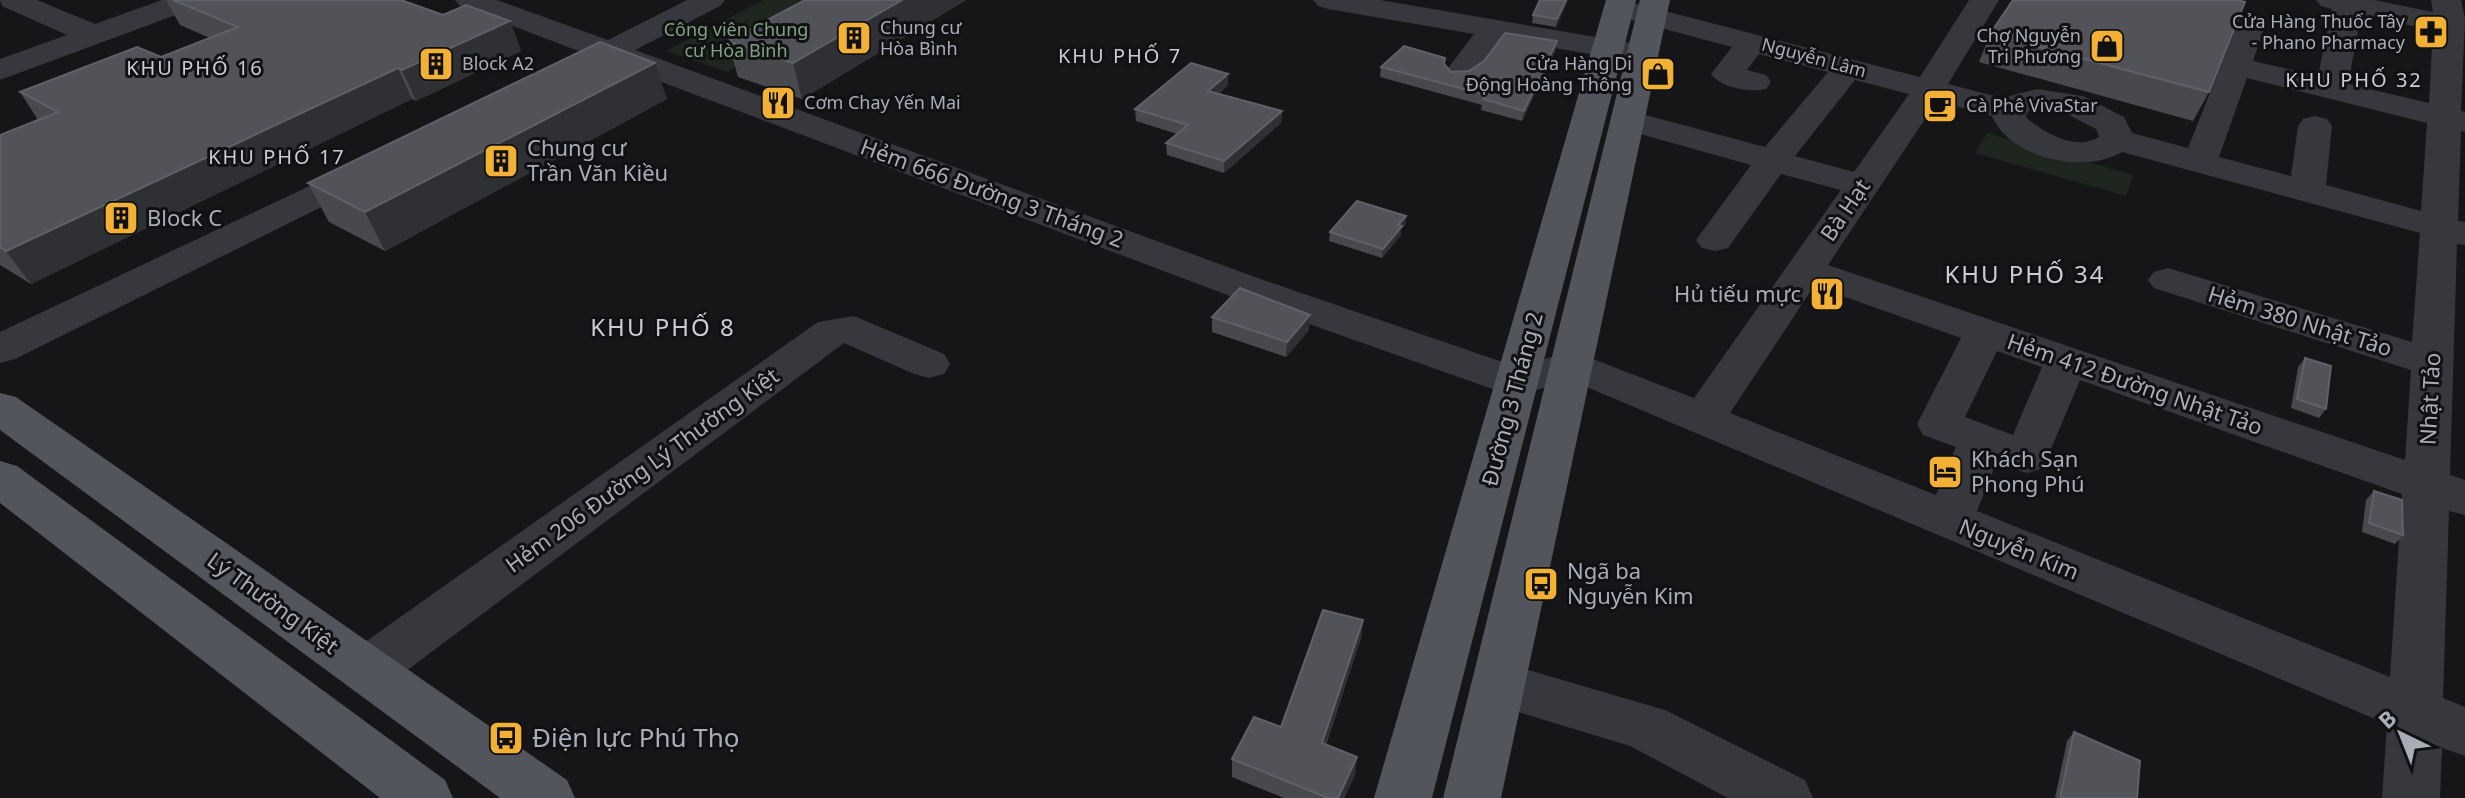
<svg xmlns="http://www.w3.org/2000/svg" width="2465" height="798" viewBox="0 0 2465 798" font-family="'Noto Sans',sans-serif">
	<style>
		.green { fill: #1e261f }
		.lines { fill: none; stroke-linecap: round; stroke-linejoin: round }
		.minor { fill: #37383d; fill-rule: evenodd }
		.major { fill: #53555c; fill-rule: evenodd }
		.wall { fill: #47494d }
		.shaded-wall { fill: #2f3033 }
		.building { fill: #525359; stroke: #5f6168; stroke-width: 2 }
		.labels { text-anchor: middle; stroke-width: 6; stroke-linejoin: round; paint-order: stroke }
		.far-poi-label { font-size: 18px; fill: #a8adb8; stroke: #111113; text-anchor: start }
		.far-park-label { font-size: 18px; fill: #7fa381; stroke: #111113 }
		.far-street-label { font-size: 18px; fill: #a8adb8; stroke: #111113 }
		.far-neighbourhood-label { font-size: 20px; letter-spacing: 2px; fill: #c9ccd4; stroke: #111113 }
		.poi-label { font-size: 22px; fill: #a8adb8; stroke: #111113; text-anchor: start }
		.street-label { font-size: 22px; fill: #a8adb8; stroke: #111113 }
		.neighbourhood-label { font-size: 24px; letter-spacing: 2px; fill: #c9ccd4; stroke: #111113 }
		.near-poi-label { font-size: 26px; fill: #a8adb8; stroke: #111113; text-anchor: start }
	</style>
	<rect width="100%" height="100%" fill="#161618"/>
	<g class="green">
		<path d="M763,0H857L727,72L666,51Z"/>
		<path d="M1987,133L2133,175L2126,196L1975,153Z"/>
	</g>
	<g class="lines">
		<g class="minor">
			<path d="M0,0H37L95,24L162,0H205L200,6L0,80V59L67,35L2,6Z"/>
			<path d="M455,0H497L608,40L687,0H725L720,6L635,50L1266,281L1517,367L1572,351L1694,398L1841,190L1781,174L1728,248L1715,251L1702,248L1696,240L1751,165L1615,127L1610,120L1615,113L1627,110L1765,147L1828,72L1759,54L1747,70L1766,75L1771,82L1766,89C1751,93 1721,88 1711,74L1732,47L1608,14L1603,8L1608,2L1622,0L1920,77L1969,0H1999L1948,84L2002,98L2037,89L2083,96L2124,117L2132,133L2188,148L2237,25H2259L2263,31L2253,61L2318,76L2332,9L2321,6L2316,0H2374L2433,12L2431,0H2461L2465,19L2461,111L2465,112V132L2461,131L2458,221L2465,222V245L2457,244L2450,475L2465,480V515L2449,511L2443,698L2465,707V756L2442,748L2440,798H2382L2387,724L1570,380L1516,396L1501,392L1238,299L611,63L595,68L584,66L579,59L584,53L460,6ZM2361,15L2433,30L2429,103L2348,84ZM2247,78L2427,123L2421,211L2326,185L2332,126L2327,119L2315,116L2303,119L2298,126L2291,176L2219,157ZM1855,80L1909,94L1854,172L1795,156ZM1937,101L1992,116C2009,158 2084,175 2122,152L2420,233L2412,342L2168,268L2154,272L2148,280L2154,288L2411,370L2405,460L1828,265ZM2030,110L2063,112L2096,129L2099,137C2076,151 2047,134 2029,120L2025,116ZM1814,286L1961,338L1917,424L1923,435L1956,447L1936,495L1730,413ZM1997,351L2042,367L2013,435L1965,417ZM2080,380L2402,494L2390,677L1977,511L1996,463L2027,473L2043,468Z"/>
			<path d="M1313,0H1380L1642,45L1653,47L1658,54L1653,61L1642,63L1502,39C1487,59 1477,86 1450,79L1445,72L1474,34L1328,9L1318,6Z"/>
			<path d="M367,159L380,162L385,170L380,178L15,359L0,363V332Z"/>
			<path d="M854,316L944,354L950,364L944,374L929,378L914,374L844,343L386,686L367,692L348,686L340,670L348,654L818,322Z"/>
			<path d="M1498,661L1665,710L1805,780L1813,798H1728L1630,746L1479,700L1471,684L1479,668Z"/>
		</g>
		<g class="major">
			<path d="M1606,0H1636L1432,798H1374Z"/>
			<path d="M1640,0H1670L1501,798H1443Z"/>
			<path d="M0,393L16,397L567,780L575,798H500L0,430Z"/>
			<path d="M0,461L17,466L445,780L453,798H380L0,503Z"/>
		</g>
	</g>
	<g class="wall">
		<path d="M166,0H401L443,15L510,21L521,51L416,101L412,99L31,284L0,265V135L38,120L20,92L161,57L210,38L180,25Z"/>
		<path d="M805,0H966L802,99L738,77L728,41Z"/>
		<path d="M1540,0H1568L1556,27L1532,23L1533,15Z"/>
		<path d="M1990,34L2209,92L2193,121L1979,62Z"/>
		<path d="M1557,41L1555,51L1522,121L1481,110L1482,105L1380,77L1381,67L1445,65L1451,72L1469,71Z"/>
		<path d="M1228,74V85L1218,94L1282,111L1281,123L1224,173L1167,155L1166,143L1177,134L1136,121L1135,109Z"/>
		<path d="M667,99L385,251L329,222L308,183Z"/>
		<path d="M1406,216L1405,225L1401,229V235L1382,258L1329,241L1330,232Z"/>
		<path d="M1212,317L1309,330L1286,357L1212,332Z"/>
		<path d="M2305,358L2326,409L2319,418L2291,408L2298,367Z"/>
		<path d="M2374,491L2403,535L2395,544L2362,532L2366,500Z"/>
		<path d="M1363,620L1361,638L1326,745L1355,775L1344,798H1284L1232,777V759L1281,727Z"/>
		<path d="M2074,732L2137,798H2055L2067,741Z"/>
	</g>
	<g class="shaded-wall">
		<path d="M902,0H966L802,99L793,63Z"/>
		<path d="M1566,0H1568L1556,27L1557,19Z"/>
		<path d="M510,21L521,51L416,101L402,70Z"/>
		<path d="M1557,41L1555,51L1522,121L1524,111Z"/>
		<path d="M655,63L667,99L385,251L365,212Z"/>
		<path d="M398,68L412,99L31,284L6,251Z"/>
		<path d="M1228,74V85L1208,103V91Z"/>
		<path d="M1282,111L1281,123L1224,173V161Z"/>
		<path d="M1406,216L1405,225L1401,229V235L1382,258L1383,249L1398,225Z"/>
		<path d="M1310,315L1309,330L1286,357L1287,342Z"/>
		<path d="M1363,620L1361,638L1320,761L1322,743Z"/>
		<path d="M1357,757L1355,775L1344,798H1338Z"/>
	</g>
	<g class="building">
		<path d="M173,0H401L443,15L466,5L510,21L402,70L398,68L6,251L0,247V135L58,112L20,92L137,47L161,57L238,27Z"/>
		<path d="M805,0H902L793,63L728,41Z"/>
		<path d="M1540,0H1566L1557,19L1533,15Z"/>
		<path d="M2013,0H2238L2245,2L2209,92L1990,34Z"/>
		<path d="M1505,33L1557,41L1524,111L1483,99L1487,95L1381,67L1404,46L1445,58L1444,64L1451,72L1469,71L1484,61Z"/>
		<path d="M600,42L655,63L365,212L308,183Z"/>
		<path d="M1191,63L1228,74L1208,91L1282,111L1224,161L1166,143L1188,125L1135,109Z"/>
		<path d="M1357,201L1406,216L1398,225L1402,226L1383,249L1330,232Z"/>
		<path d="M1240,288L1310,315L1287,342L1212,317Z"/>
		<path d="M2305,358L2331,366L2326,409L2297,399Z"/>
		<path d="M2374,491L2402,500L2403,535L2369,523Z"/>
		<path d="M1323,610L1363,620L1322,743L1357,757L1338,798H1328L1232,759L1254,717L1281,727Z"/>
		<path d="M2074,732L2140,761L2137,798H2060Z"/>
	</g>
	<defs>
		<g id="pharmacy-square" transform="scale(1.8)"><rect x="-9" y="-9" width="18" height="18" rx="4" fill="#f2b134" stroke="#111113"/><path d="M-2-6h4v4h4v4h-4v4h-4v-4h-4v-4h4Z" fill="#111"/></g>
		<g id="building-square" transform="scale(1.8)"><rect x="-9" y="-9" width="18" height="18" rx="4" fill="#f2b134" stroke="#111113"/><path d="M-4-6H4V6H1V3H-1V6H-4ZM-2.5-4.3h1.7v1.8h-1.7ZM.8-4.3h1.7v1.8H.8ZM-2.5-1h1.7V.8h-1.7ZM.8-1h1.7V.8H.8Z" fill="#111"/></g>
		<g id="shop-square" transform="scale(1.8)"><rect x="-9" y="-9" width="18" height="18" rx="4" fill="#f2b134" stroke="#111113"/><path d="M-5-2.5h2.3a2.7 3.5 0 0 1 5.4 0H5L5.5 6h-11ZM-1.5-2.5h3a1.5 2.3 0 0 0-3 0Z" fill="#111"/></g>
		<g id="restaurant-square" transform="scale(1.8)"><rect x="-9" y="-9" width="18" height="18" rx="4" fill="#f2b134" stroke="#111113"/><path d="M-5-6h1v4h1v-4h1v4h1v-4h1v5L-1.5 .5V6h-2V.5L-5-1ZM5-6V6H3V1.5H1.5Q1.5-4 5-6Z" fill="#111"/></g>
		<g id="cafe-square" transform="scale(1.8)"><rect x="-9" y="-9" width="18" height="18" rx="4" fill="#f2b134" stroke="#111113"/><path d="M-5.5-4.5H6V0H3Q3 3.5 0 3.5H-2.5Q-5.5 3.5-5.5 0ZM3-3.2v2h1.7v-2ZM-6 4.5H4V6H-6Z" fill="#111"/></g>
		<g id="hotel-square" transform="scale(1.8)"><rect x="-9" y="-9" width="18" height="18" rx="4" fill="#f2b134" stroke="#111113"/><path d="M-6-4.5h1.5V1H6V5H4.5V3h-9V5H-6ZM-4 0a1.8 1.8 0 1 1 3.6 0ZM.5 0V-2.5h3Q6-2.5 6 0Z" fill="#111"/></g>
		<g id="bus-square" transform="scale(1.8)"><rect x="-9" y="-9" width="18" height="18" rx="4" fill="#f2b134" stroke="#111113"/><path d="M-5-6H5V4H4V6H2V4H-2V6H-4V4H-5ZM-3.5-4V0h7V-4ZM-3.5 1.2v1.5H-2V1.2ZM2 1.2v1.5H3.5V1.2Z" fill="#111"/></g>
	</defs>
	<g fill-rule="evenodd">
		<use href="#pharmacy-square" x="2431" y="32"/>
		<use href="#building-square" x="854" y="38"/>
		<use href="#shop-square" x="2107" y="46"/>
		<use href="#building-square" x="436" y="64"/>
		<use href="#shop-square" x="1658" y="74"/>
		<use href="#restaurant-square" x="778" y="103"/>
		<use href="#cafe-square" x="1940" y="106"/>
		<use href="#building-square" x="501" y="161"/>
		<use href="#building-square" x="121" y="218"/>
		<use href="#restaurant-square" x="1827" y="294"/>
		<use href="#hotel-square" x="1945" y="472"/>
		<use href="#bus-square" x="1541" y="584"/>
		<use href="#bus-square" x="506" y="738"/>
	</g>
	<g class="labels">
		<g class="far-poi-label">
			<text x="2405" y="28" text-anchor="end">Cửa Hàng Thuốc Tây<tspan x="2405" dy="21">- Phano Pharmacy</tspan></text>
			<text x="880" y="34">Chung cư<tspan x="880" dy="21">Hòa Bình</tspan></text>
			<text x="2081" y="42" text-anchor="end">Chợ Nguyễn<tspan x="2081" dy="21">Tri Phương</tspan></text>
			<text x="462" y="70">Block A2</text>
			<text x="1632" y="70" text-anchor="end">Cửa Hàng Di<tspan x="1632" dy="21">Động Hoàng Thông</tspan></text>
			<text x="804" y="109">Cơm Chay Yến Mai</text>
			<text x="1966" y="112">Cà Phê VivaStar</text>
		</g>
		<g class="far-park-label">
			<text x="736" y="36">Công viên Chung<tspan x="736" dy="21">cư Hòa Bình</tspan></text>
		</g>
		<g class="far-street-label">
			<text transform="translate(1814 58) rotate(15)" y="6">Nguyễn Lâm</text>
		</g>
		<g class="far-neighbourhood-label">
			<text x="1120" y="63">KHU PHỐ 7</text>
			<text x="195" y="75">KHU PHỐ 16</text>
			<text x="2354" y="87">KHU PHỐ 32</text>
			<text x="277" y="164">KHU PHỐ 17</text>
		</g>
		<g class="poi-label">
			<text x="527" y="156">Chung cư<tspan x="527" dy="25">Trần Văn Kiều</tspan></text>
			<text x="147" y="226">Block C</text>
			<text x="1801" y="302" text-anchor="end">Hủ tiếu mực</text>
			<text x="1971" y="467">Khách Sạn<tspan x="1971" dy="25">Phong Phú</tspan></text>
			<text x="1567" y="579">Ngã ba<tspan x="1567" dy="25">Nguyễn Kim</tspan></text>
		</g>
		<g class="street-label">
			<text transform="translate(992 193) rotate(20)" y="8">Hẻm 666 Đường 3 Tháng 2</text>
			<text transform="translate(1845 210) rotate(-56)" y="8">Bà Hạt</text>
			<text transform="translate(2300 321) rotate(17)" y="8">Hẻm 380 Nhật Tảo</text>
			<text transform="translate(2135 384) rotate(19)" y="8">Hẻm 412 Đường Nhật Tảo</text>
			<text transform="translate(1512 399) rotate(-75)" y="8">Đường 3 Tháng 2</text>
			<text transform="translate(2430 399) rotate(-87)" y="8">Nhật Tảo</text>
			<text transform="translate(642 470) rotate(-36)" y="8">Hẻm 206 Đường Lý Thường Kiệt</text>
			<text transform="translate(2019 549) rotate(22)" y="8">Nguyễn Kim</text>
			<text transform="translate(273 603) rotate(36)" y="8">Lý Thường Kiệt</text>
		</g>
		<g class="neighbourhood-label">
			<text x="2025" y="283">KHU PHỐ 34</text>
			<text x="663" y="336">KHU PHỐ 8</text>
		</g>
		<g class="near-poi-label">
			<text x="532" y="747">Điện lực Phú Thọ</text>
		</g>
	</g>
	<g transform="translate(2401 734) rotate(317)" stroke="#111113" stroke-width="6" paint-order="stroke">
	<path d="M0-6L14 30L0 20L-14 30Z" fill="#a8adb8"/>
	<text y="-12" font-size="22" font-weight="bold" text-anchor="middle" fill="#a8adb8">B</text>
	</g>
</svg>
